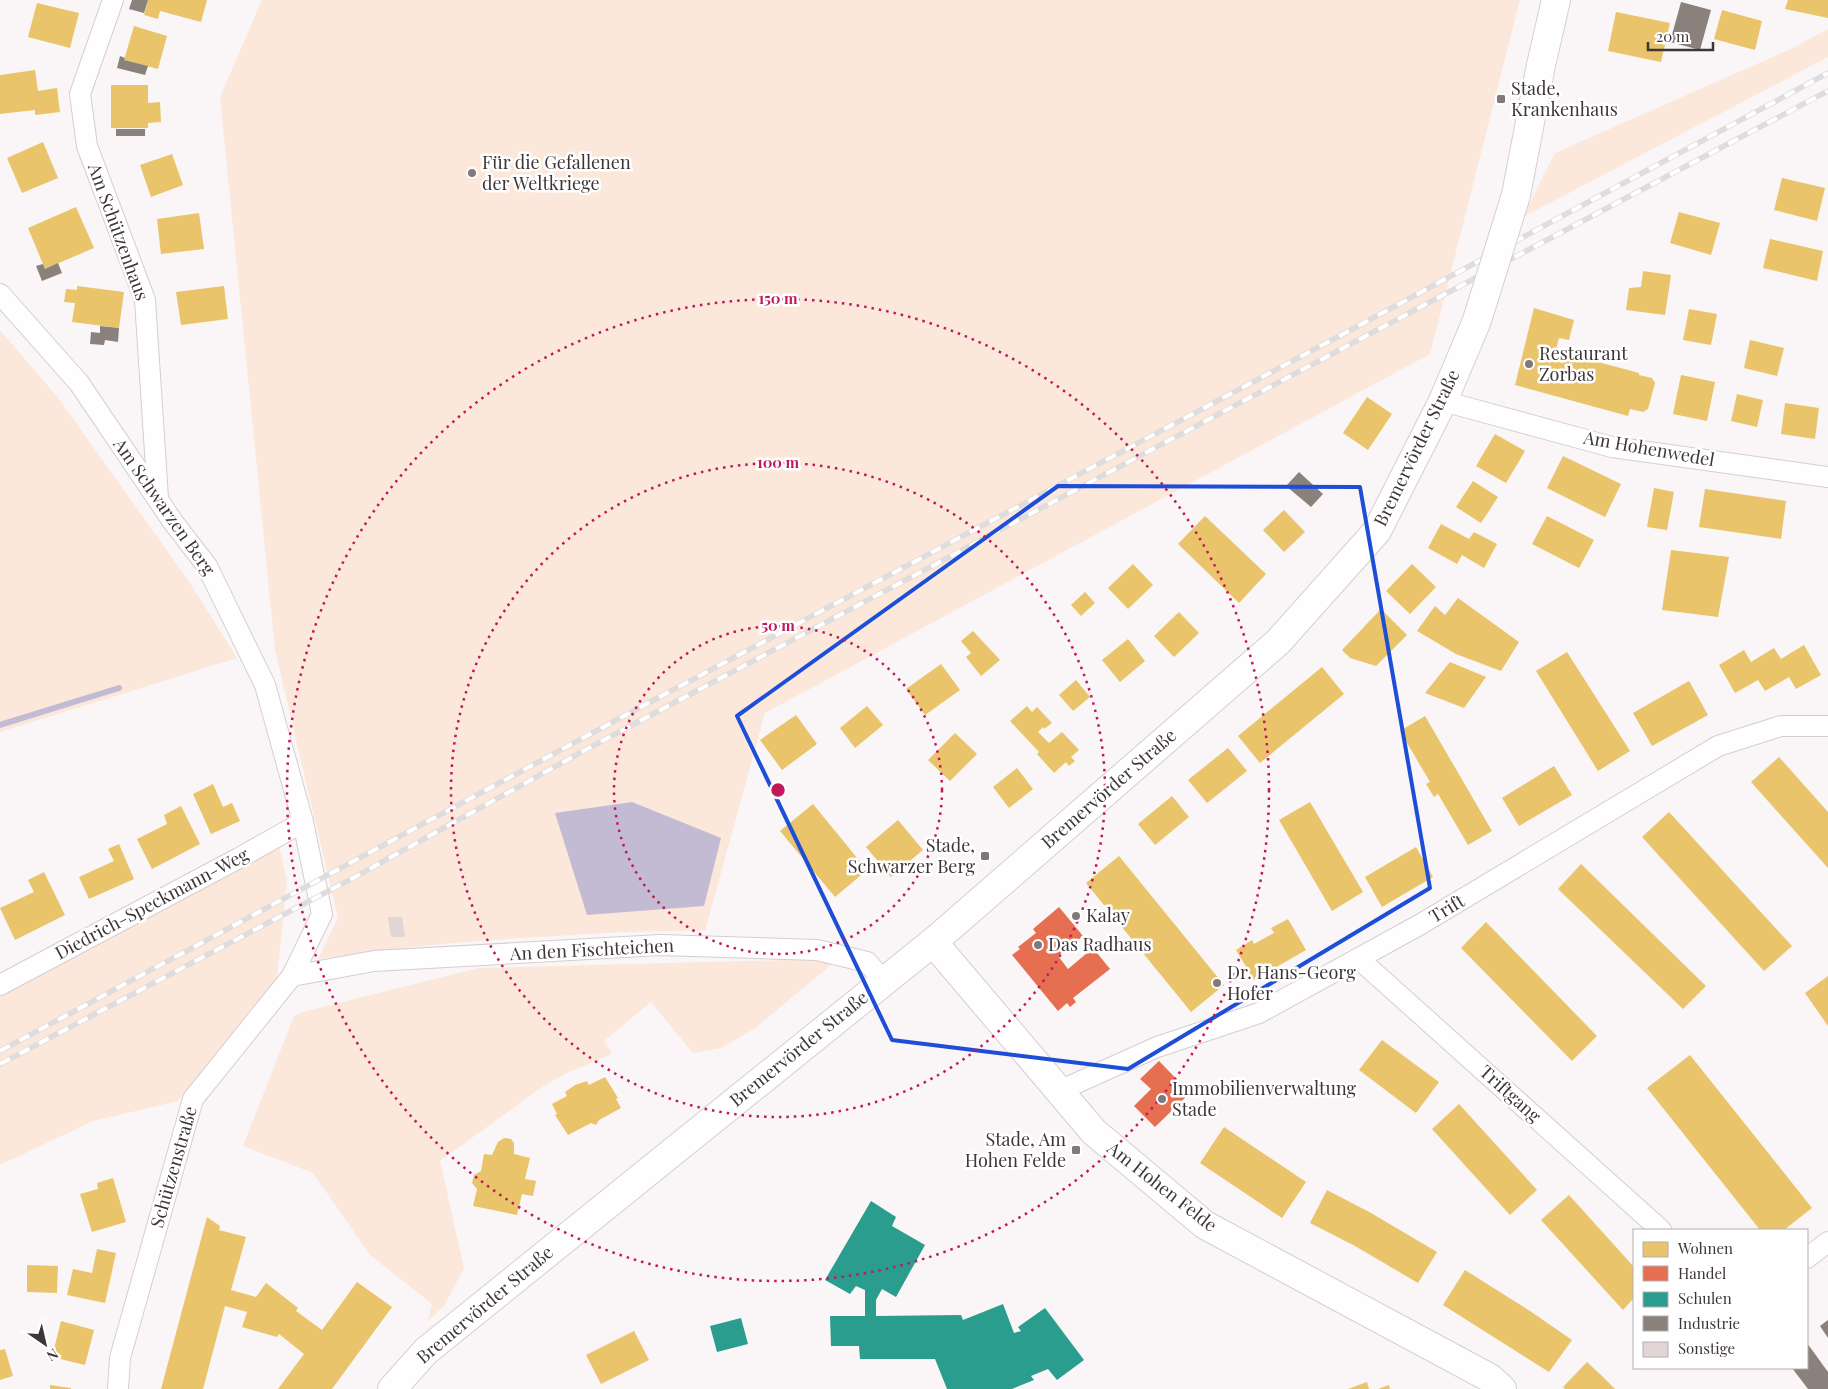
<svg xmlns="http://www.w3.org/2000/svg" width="1828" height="1389" viewBox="0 0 1828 1389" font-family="'Playfair Display',serif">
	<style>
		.green { fill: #fbe8da }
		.water { fill: #c3bad3 }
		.homes { fill: #e9c46a }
		.shops { fill: #e76f51 }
		.schools { fill: #2a9d8f }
		.industry { fill: #8a817c }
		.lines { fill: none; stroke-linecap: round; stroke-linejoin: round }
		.stream { stroke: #c3bad3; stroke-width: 6 }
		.building { fill: #e1d6d5 }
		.street-casing { stroke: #d5ced0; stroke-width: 22 }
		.secondary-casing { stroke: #d5ced0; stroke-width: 30 }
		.street { stroke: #fefefe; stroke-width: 20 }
		.secondary { stroke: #fefefe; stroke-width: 28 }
		.rail-casing { stroke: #dedcdc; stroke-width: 5.5 }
		.rail { stroke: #fff; stroke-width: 4; stroke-dasharray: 11; stroke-linecap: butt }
		.secondary-bridge-casing { stroke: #d5ced0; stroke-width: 30; stroke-linecap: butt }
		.secondary-bridge { stroke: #fefefe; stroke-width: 28 }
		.marked { fill: none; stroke: #1d4ed8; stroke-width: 4; stroke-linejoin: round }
		.ring { fill: none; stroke: #c2185b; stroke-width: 2.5; stroke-dasharray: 2.5 5 }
		.poi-dot { fill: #80787a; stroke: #fff; stroke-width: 2 }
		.labels { text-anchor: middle; stroke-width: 5; stroke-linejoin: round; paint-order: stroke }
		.poi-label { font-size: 18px; fill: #3e3537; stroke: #fff; text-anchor: start }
		.street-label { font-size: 18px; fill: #3e3537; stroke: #fff }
		.centre { fill: #c2185b; stroke: #fff; stroke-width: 2.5 }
		.ring-label { font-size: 15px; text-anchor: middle; font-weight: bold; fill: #c2185b; stroke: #fff; stroke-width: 5; stroke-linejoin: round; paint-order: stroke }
	</style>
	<rect width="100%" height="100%" fill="#faf5f6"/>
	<g class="green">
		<path d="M262,0H1520L1430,354L765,713L705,931C656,930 606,933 557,936C477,940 397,947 318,959L338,918L275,650L220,97Z"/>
		<path d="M1828,29V57L1523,217L1555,153L1793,48Z"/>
		<path d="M0,330L59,399L190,583L237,658L0,732Z"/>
		<path d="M278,841L287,881L277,977L178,1101L93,1121L0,1165V989Z"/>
		<path d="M826,959L832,964L754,1029L721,1048L693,1053L651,1002L604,1041L612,1054L569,1072L545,1085L440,1161L464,1268L444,1306L428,1321L432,1304L370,1255L313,1173L243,1146L294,1016L302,1012L479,968Z"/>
	</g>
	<path class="water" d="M632,802L721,838L704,906L587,915L555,813Z"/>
	<g class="homes">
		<path d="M148,0H207L201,22L160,11L158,19L144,15Z"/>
		<path d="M1788,0H1828V18L1785,9Z"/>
		<path d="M37,3L79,13L70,48L28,37Z"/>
		<path d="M1722,10L1762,21L1755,50L1714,39Z"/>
		<path d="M1616,12L1670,23L1661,62L1608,51Z"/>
		<path d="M134,26L167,36L158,69L124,60Z"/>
		<path d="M35,70L38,91L57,88L60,112L35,115V110L0,114V75Z"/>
		<path d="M111,85H148V103L160,102L161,122L148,123V128H111Z"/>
		<path d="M43,142L58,178L22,193L7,158Z"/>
		<path d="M172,154L183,185L151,197L140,165Z"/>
		<path d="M1782,178L1825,188L1817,221L1774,210Z"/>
		<path d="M76,207L94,248L45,269L28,228Z"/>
		<path d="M1679,212L1720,223L1711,255L1670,243Z"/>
		<path d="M199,213L204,249L161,254L157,219Z"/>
		<path d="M1770,239L1823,251L1817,281L1763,268Z"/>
		<path d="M1643,271L1671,275L1665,315L1626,310L1629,288L1641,287Z"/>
		<path d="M77,286L124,292L119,328L72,322L75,303L64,302L66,289L77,290Z"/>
		<path d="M224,286L228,319L181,325L176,292Z"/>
		<path d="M1534,308L1574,320L1569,340L1559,338L1554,357L1570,361L1572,355L1639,373V375L1652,378L1655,383L1648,409L1643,412L1630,409L1628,416L1515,385Z"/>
		<path d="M1689,309L1717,314L1711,345L1683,340Z"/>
		<path d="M1750,340L1784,348L1777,376L1744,368Z"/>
		<path d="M1681,375L1715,382L1707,421L1673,414Z"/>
		<path d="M1737,394L1763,400L1757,427L1731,421Z"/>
		<path d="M1367,397L1392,414L1368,450L1343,433Z"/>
		<path d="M1785,403L1819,408L1815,439L1781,434Z"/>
		<path d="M1495,434L1525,451L1506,483L1476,466Z"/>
		<path d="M1563,456L1621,484L1605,517L1547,488Z"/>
		<path d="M1473,481L1498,497L1481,523L1456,507Z"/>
		<path d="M1654,488L1674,492L1667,530L1647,527Z"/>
		<path d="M1705,489L1786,501L1781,539L1699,527Z"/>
		<path d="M1284,510L1305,532L1284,552L1263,530Z"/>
		<path d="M1205,516L1266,574L1239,603L1178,544Z"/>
		<path d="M1547,516L1594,540L1579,568L1532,544Z"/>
		<path d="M1441,524L1469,539L1474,532L1497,544L1484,568L1462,555L1457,564L1428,548Z"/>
		<path d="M1671,550L1729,557L1718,617L1662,610Z"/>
		<path d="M1133,564L1153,585L1128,609L1108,588Z"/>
		<path d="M1412,564L1436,587L1410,614L1386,591Z"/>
		<path d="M1085,592L1095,603L1081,616L1071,605Z"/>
		<path d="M1458,598L1519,642L1501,671L1456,654L1417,631L1435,606L1445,615Z"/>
		<path d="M1381,609L1407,635L1376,666L1350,658L1342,650Z"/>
		<path d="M1179,612L1199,633L1174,657L1154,636Z"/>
		<path d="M973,631L1000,660L981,676L966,657L971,653L961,641Z"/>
		<path d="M1128,639L1145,661L1120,682L1102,660Z"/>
		<path d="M1804,645L1821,675L1796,689L1789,677L1765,691L1758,680L1735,693L1719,665L1744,650L1751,662L1774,648L1781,659Z"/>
		<path d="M1567,652L1630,751L1598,771L1536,671Z"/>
		<path d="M1450,662L1486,677L1464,708L1425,693Z"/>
		<path d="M941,664L960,690L925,715L906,689Z"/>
		<path d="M1322,667L1344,694L1260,763L1238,736Z"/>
		<path d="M1076,680L1090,697L1073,711L1059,695Z"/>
		<path d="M1689,681L1708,715L1652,746L1633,713Z"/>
		<path d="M867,706L883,725L855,748L840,728Z"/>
		<path d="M1027,706L1032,712L1037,707L1052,723L1044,729L1043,727L1038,732L1049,743L1062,732L1079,750L1071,757L1075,761L1069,766L1066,762L1054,773L1037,754L1039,752L1010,721Z"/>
		<path d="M796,715L817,744L782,770L760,740Z"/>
		<path d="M1425,716L1492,831L1468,845L1438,794L1434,797L1426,784L1430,782L1400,731Z"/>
		<path d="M955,733L977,754L950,781L928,760Z"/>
		<path d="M1228,748L1247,771L1207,803L1188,780Z"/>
		<path d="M1779,757L1828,812V868L1751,782Z"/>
		<path d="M1554,766L1572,795L1519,826L1502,798Z"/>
		<path d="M1017,768L1033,789L1009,808L993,787Z"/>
		<path d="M213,784L223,807L232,803L240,821L211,834L193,794Z"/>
		<path d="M1172,796L1189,817L1155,845L1138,824Z"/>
		<path d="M1310,802L1363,892L1332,911L1279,820Z"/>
		<path d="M813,804L867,870L835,897L780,831Z"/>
		<path d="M181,806L200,844L152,869L137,839L167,824L164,815Z"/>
		<path d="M1669,812L1792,946L1764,971L1642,837Z"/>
		<path d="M898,820L923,850L891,877L866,847Z"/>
		<path d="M119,844L134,879L89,899L79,877L114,861L108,849Z"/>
		<path d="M1416,847L1433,877L1382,907L1365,877Z"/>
		<path d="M1119,856L1224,985L1191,1012L1086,883Z"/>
		<path d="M1581,864L1706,986L1683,1009L1558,889Z"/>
		<path d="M44,872L65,915L15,940L0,908L34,892L28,880Z"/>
		<path d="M1288,919L1306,950L1254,980L1236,950L1252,940L1254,944L1274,933L1271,928Z"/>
		<path d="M1486,922L1597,1036L1572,1061L1461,948Z"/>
		<path d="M1828,976V1026L1805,993Z"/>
		<path d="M1382,1040L1439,1082L1416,1113L1359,1070Z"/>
		<path d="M1690,1055L1812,1208L1784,1230H1760L1647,1088Z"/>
		<path d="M605,1077L618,1098L616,1099L621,1108L599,1120L596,1125L591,1123L568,1135L555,1115L557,1114L552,1104L567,1096L565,1092L575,1085L587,1081L589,1085Z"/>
		<path d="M1459,1104L1537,1190L1510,1215L1432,1129Z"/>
		<path d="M1224,1127L1306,1182L1282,1218L1200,1163Z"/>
		<path d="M504,1138L511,1139L514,1143V1154L530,1158L525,1179L536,1181L533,1196L522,1194L517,1215L473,1206L477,1189L472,1183L474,1175L481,1171L484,1154L492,1155L498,1142Z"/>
		<path d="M113,1178L126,1222L92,1232L80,1194L98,1189L97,1183Z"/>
		<path d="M1327,1190L1371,1213L1437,1252L1418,1283L1355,1246L1310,1223Z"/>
		<path d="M1569,1195L1634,1267V1298L1623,1310L1541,1220Z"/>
		<path d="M207,1217L220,1226L219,1230L246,1237L231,1290L256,1297L266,1283L298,1308L296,1311L322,1330L357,1282L392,1307L332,1389H278L304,1354L279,1334L277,1337L242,1327L247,1312L225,1306L203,1389H161Z"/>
		<path d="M97,1249L116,1253L105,1303L67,1295L73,1269L92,1273Z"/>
		<path d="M27,1265L58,1266L57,1293L27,1292Z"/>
		<path d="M1465,1270L1530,1311L1572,1340L1549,1372L1443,1305Z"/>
		<path d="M61,1321L94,1330L85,1365L52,1357Z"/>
		<path d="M634,1331L649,1360L601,1384L586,1355Z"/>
		<path d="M5,1349L13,1376L0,1380V1350Z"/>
		<path d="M1587,1362L1603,1377L1615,1389H1565L1563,1387Z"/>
		<path d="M1367,1382L1369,1389H1348Z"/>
		<path d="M50,1385L71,1388V1389H50Z"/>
		<path d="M1389,1385L1390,1389H1378Z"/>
	</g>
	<g class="shops">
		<path d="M1059,907L1083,936L1058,956L1068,969L1093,948L1110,969L1073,998L1076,1002L1070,1007L1067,1003L1058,1011L1012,955L1020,949L1018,947L1036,933L1033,929Z"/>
		<path d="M1159,1061L1190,1093L1155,1127L1134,1106L1151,1089L1140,1079Z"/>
	</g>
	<g class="schools">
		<path d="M871,1201L896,1217L892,1226L925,1245L896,1297L882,1289L876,1300V1316L961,1315L963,1320L1003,1304L1014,1333L1021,1331L1018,1327L1045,1308L1084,1360L1057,1380L1048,1369L1031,1376L1034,1380L1012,1389H947L935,1359H860L859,1346H831L830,1316H865V1290L856,1286L850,1294L825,1280Z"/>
		<path d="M741,1318L748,1344L717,1352L710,1326Z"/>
	</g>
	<g class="industry">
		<path d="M132,0H148L144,13L129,9Z"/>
		<path d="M1681,2L1711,10L1700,50L1670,42Z"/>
		<path d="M120,56L125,58L124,60L148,66L145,75L117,68Z"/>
		<rect x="116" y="129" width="29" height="7"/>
		<path d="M58,263L62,273L42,281L36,266L43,264L45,269Z"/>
		<path d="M100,326L119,328L118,342L105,340L104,345L90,344L91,332L100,333Z"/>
		<path d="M1299,472L1323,494L1311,507L1286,486Z"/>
		<path d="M1828,1320V1338L1820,1326Z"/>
		<path d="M1807,1343L1828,1372V1389H1808L1792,1368H1807Z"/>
	</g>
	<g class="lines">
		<path class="stream" d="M0,725L119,688"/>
	</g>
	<path class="building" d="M388,917H402L405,937H391Z"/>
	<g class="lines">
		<g class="street-casing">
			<g id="street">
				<path d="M113,0L80,94L87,146L145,300L158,498"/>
				<path d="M0,294L79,383L173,522L207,566L265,685L303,822L322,914L292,976L193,1099L120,1358L118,1389"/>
				<path d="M1443,401L1612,447L1828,477"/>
				<path d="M1359,959L1661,1230"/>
				<path d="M292,976L374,961L660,945L817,950L867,962L884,981"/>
				<path d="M0,985L239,858L303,822"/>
				<path d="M1059,1091L1157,1047L1259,1013L1421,924L1718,746L1781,726H1828"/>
				<path d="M1807,1258L1828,1242"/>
			</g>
		</g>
		<g class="secondary-casing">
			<g id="secondary">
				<path d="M1516,195L1541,65L1556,0"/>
				<path d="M933,942L1094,1132L1205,1225L1490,1378L1502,1389"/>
				<path d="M392,1389L426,1351L933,942L1278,642L1377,531L1443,401L1476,323L1484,298"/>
			</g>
		</g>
		<use href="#street" class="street"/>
		<use href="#secondary" class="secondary"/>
		<g class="rail-casing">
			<g id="rail">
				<path d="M0,1051L637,709L1347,332L1828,73"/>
				<path d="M0,1064L355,877L587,749L1828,91"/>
			</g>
		</g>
		<use href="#rail" class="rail"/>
		<g class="secondary-bridge-casing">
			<path id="secondary-bridge" d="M1484,298L1516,195"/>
		</g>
		<use href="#secondary-bridge" class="secondary-bridge"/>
	</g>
	<path class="marked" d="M1058,486L1360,487L1430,888L1128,1069L892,1040L737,716Z"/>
	<g class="ring">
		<circle cx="778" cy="790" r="164"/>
		<circle cx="778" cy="790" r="327"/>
		<circle cx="778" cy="790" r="491"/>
	</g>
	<g class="poi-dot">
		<rect x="1496" y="94" width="10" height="10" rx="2.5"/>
		<circle cx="472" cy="173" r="5"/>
		<circle cx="1529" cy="364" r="5"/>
		<rect x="980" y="851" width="10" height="10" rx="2.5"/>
		<circle cx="1076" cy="916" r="5"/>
		<circle cx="1038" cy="945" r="5"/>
		<circle cx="1217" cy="983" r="5"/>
		<circle cx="1162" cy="1099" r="5"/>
		<rect x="1071" y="1145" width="10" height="10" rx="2.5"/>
	</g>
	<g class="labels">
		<g class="poi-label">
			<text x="1511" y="95">Stade,<tspan x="1511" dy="21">Krankenhaus</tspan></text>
			<text x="482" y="169">Für die Gefallenen<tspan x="482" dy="21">der Weltkriege</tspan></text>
			<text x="1539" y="360">Restaurant<tspan x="1539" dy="21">Zorbas</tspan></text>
			<text x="975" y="852" text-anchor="end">Stade,<tspan x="975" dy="21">Schwarzer Berg</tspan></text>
			<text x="1086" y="922">Kalay</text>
			<text x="1048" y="951">Das Radhaus</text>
			<text x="1227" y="979">Dr. Hans-Georg<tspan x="1227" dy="21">Hofer</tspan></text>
			<text x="1172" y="1095">Immobilienverwaltung<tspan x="1172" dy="21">Stade</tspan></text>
			<text x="1066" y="1146" text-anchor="end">Stade, Am<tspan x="1066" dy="21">Hohen Felde</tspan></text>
		</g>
		<g class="street-label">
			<text transform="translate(118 232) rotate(70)" y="6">Am Schützenhaus</text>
			<text transform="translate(1417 448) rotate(-64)" y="6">Bremervörder Straße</text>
			<text transform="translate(1649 449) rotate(10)" y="6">Am Hohenwedel</text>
			<text transform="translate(164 507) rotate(55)" y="6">Am Schwarzen Berg</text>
			<text transform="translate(1109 789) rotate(-41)" y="6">Bremervörder Straße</text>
			<text transform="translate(152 904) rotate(-28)" y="6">Diedrich-Speckmann-Weg</text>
			<text transform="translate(1447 909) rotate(-31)" y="6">Trift</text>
			<text transform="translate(592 950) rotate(-3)" y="6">An den Fischteichen</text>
			<text transform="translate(799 1049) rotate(-39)" y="6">Bremervörder Straße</text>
			<text transform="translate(1510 1094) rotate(42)" y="6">Triftgang</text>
			<text transform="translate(174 1167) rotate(-74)" y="6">Schützenstraße</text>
			<text transform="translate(1162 1187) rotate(38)" y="6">Am Hohen Felde</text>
			<text transform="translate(485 1305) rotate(-40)" y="6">Bremervörder Straße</text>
		</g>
	</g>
	<circle cx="778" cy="790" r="8" class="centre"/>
	<g class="ring-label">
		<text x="778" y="304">150 m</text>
		<text x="778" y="468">100 m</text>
		<text x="778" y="631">50 m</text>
	</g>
	<rect x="1633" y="1229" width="175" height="140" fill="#ffffff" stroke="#b2aeaf"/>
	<rect x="1643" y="1242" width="25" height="15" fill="#e9c46a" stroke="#b2aeaf"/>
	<text x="1678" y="1254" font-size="15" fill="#3e3537">Wohnen</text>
	<rect x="1643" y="1266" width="25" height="15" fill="#e76f51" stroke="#b2aeaf"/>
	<text x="1678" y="1279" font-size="15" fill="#3e3537">Handel</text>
	<rect x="1643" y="1292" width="25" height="15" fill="#2a9d8f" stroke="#b2aeaf"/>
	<text x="1678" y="1304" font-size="15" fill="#3e3537">Schulen</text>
	<rect x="1643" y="1316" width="25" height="15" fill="#8a817c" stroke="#b2aeaf"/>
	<text x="1678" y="1329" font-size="15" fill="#3e3537">Industrie</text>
	<rect x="1643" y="1342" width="25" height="15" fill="#e1d6d5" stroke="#b2aeaf"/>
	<text x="1678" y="1354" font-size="15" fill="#3e3537">Sonstige</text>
	<g transform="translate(45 1344) rotate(146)" stroke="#ffffff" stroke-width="4" paint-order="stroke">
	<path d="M0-4L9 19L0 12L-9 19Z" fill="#3e3537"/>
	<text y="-8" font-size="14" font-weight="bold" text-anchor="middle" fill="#3e3537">N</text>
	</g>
	<path d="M1648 42v8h65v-8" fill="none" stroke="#3e3537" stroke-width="2.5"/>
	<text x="1656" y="42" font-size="15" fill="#3e3537" stroke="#ffffff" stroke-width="4" paint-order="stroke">20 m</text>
</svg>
